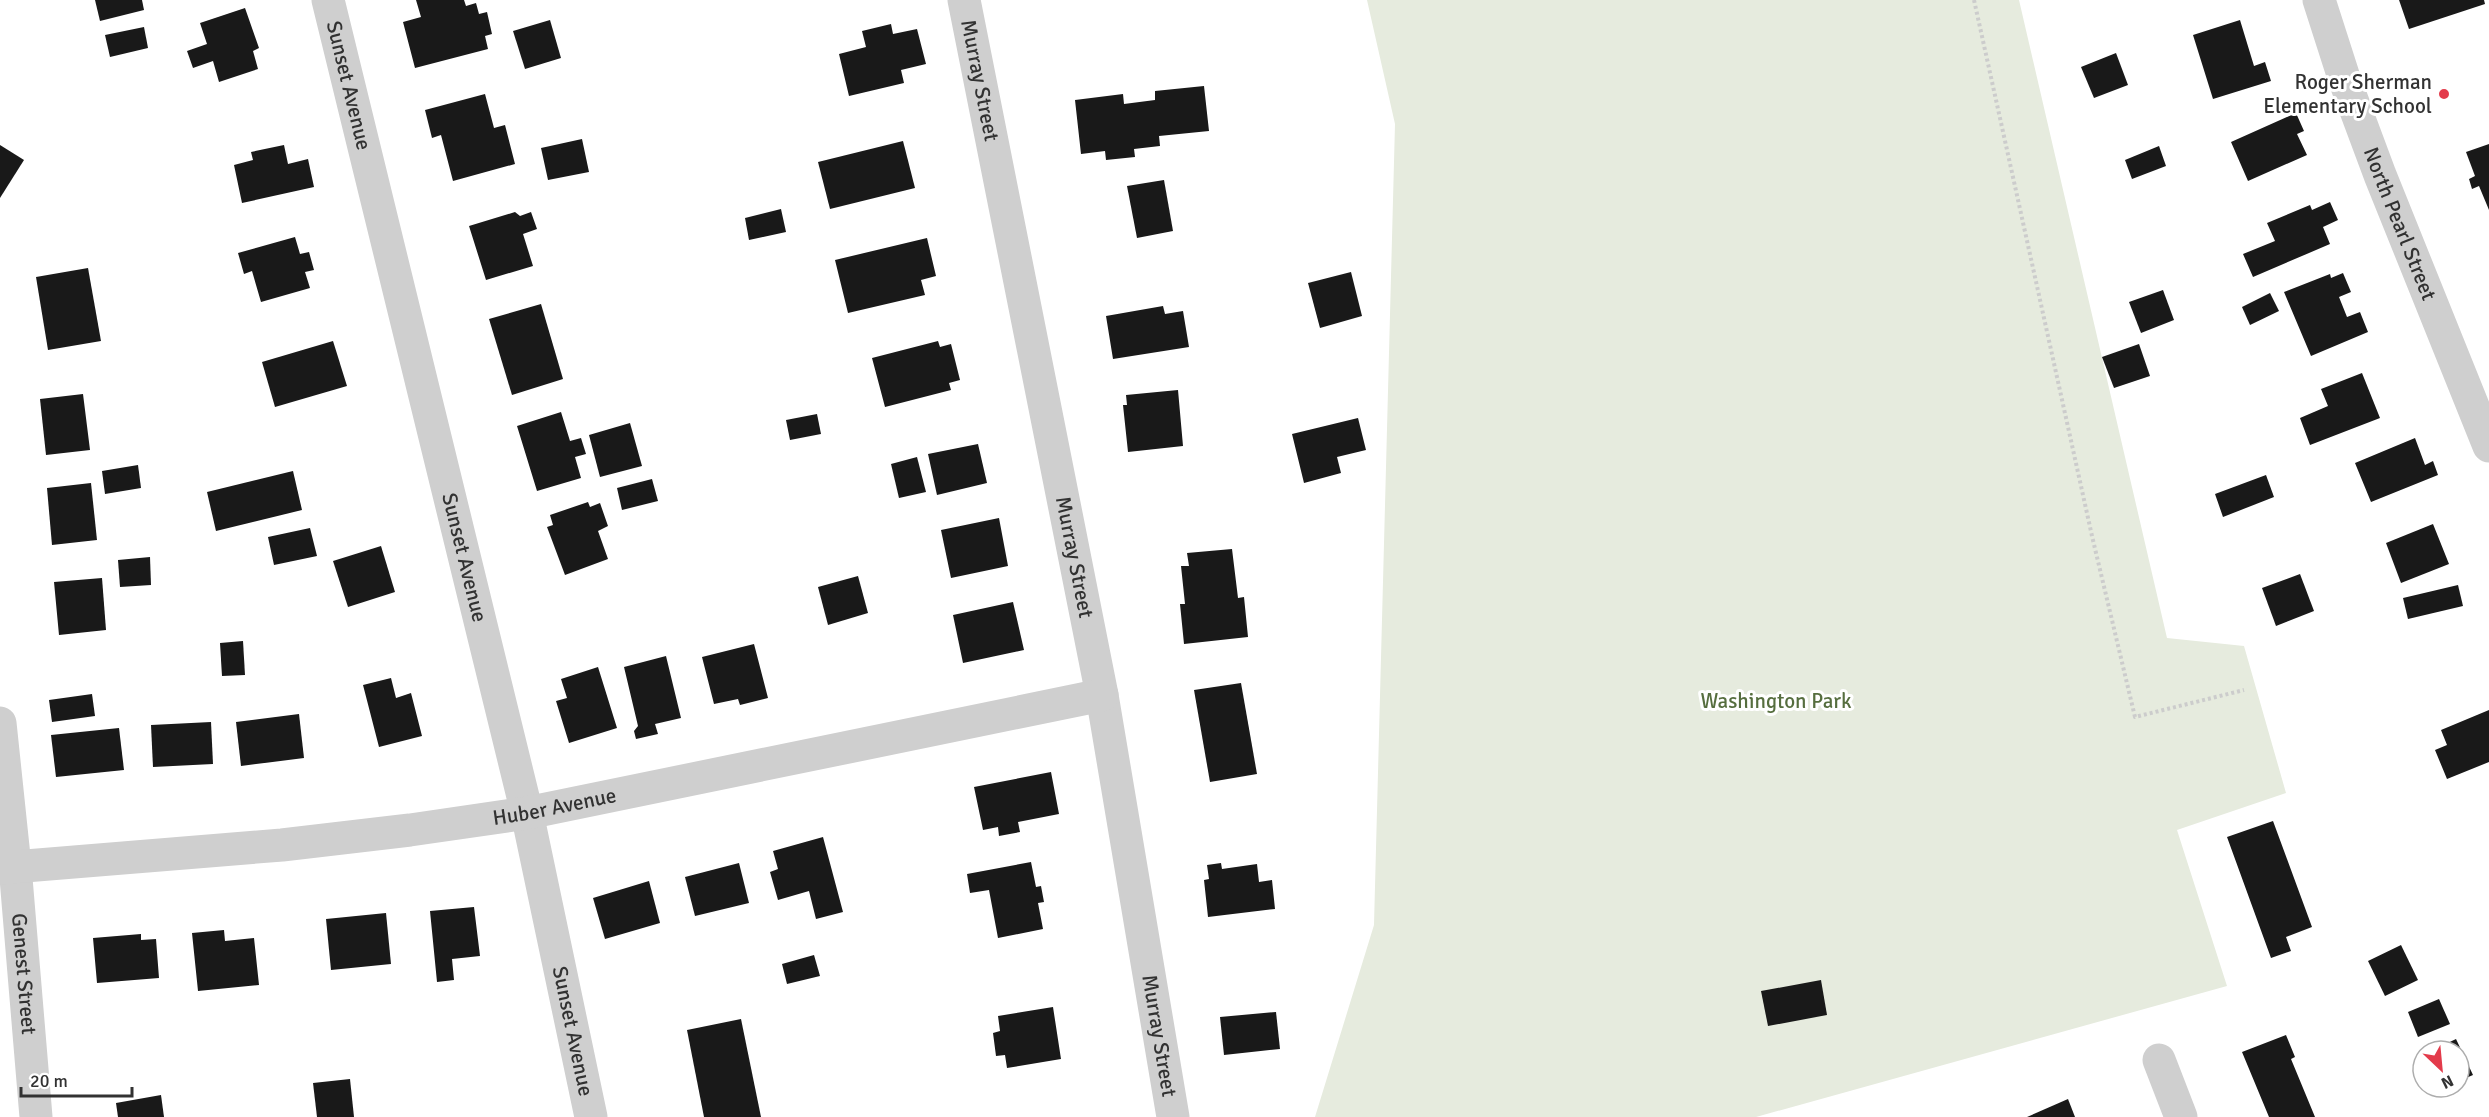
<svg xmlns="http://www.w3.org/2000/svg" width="2489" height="1117" viewBox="0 0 2489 1117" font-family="Signika,sans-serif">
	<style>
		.green { fill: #e6ebde }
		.building { fill: #191919 }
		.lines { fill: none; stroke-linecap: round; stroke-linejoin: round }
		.path { stroke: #ccc; stroke-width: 4; stroke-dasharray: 3 3; stroke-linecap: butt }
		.minor { stroke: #cfcfcf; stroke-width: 33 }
		.poi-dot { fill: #e33b4b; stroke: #fff; stroke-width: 2 }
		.labels { text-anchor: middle; stroke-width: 6; stroke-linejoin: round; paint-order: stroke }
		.street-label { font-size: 21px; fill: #323232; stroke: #fff }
		.poi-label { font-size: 21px; fill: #323232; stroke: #fff; text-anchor: end }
		.park-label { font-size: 21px; fill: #566e3f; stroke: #fff }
	</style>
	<rect width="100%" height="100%" fill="#fff"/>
	<path class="green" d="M1367,0H2019L2167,638L2244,646L2286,793L2177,830L2227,986L1756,1117H1315L1374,925L1395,124Z"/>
	<g class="building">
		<path d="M95,0H142L144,10L100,21Z"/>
		<path d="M416,0H464L466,6L476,3L479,14L487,12L492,34L485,36L488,49L415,68L403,22L421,17Z"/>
		<path d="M2399,0H2484L2485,4L2409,29Z"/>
		<path d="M245,8L259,48L253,51L258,69L219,82L213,61L193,68L187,51L207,44L200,23Z"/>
		<path d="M550,20L561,58L525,69L513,31Z"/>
		<path d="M2240,20L2254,66L2265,62L2271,81L2213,99L2193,35Z"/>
		<path d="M891,24L893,34L917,29L926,64L901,70L904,83L849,96L839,54L866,47L862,31Z"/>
		<path d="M144,27L148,48L110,57L105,35Z"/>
		<path d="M2116,53L2128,85L2094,98L2081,67Z"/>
		<path d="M1204,86L1209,131L1159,136L1160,146L1134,149L1135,157L1106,160L1105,151L1081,154L1075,100L1123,94L1124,104L1155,100V91Z"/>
		<path d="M485,94L494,128L505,125L515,164L453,181L441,135L432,138L425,110Z"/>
		<path d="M2296,113L2304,131L2297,134L2307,155L2248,181L2231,142Z"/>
		<path d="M582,139L589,172L548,180L541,148Z"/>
		<path d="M903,141L915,188L830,209L818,162Z"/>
		<path d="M2489,144V210L2479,186L2472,189L2469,179L2475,176L2466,152Z"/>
		<path d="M0,145L24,160L0,198Z"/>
		<path d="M284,145L288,164L308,159L314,187L242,203L234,165L253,160L251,152Z"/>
		<path d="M2159,146L2166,166L2132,179L2125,160Z"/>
		<path d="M1164,180L1173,231L1137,238L1127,186Z"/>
		<path d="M2330,202L2338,220L2323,227L2330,244L2253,277L2243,254L2275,241L2267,223L2310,205L2312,210Z"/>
		<path d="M781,209L786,232L749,240L745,218Z"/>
		<path d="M515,212L520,216L531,212L537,229L523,234L533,266L486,280L469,226Z"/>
		<path d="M295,237L300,254L309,252L314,270L305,272L310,288L261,302L252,271L244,274L238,253Z"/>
		<path d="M927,238L936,276L921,280L925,295L848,313L835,260Z"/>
		<path d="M88,268L101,341L48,350L36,277Z"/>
		<path d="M1351,272L1362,316L1320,328L1308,283Z"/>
		<path d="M2343,273L2351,292L2339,297L2347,317L2360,312L2368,332L2311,356L2284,292L2330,274L2331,278Z"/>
		<path d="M2163,290L2174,320L2141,333L2129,302Z"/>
		<path d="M2270,293L2279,311L2250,325L2242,307Z"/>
		<path d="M541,304L563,379L512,395L489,319Z"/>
		<path d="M1163,306L1165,314L1183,311L1189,347L1113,359L1106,316Z"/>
		<path d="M333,341L347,386L275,407L262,362Z"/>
		<path d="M938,341L940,347L951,344L960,380L949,383L951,390L885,407L872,358Z"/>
		<path d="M2139,344L2150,376L2114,388L2102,357Z"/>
		<path d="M2362,373L2380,418L2310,445L2300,418L2328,406L2321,389Z"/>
		<path d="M1178,390L1183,446L1128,452L1123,405H1127L1126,395Z"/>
		<path d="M83,394L90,450L46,455L40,399Z"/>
		<path d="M561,412L570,441L581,438L586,454L575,457L581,478L537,491L517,426Z"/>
		<path d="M817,414L821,434L790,440L786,420Z"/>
		<path d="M1358,418L1366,450L1337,457L1341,473L1304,483L1292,434Z"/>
		<path d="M630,423L642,466L600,477L589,435Z"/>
		<path d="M2415,438L2425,465L2433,461L2438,475L2371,502L2355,463Z"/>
		<path d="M978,444L987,483L937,495L928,454Z"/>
		<path d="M917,457L926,492L899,498L891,464Z"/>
		<path d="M138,465L141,488L105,494L102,471Z"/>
		<path d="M293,471L302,510L216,531L207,492Z"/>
		<path d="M2266,475L2274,497L2223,517L2215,494Z"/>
		<path d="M652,479L658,501L622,510L617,488Z"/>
		<path d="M91,483L97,540L52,545L47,488Z"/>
		<path d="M588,502L590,507L600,503L608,526L598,531L608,559L565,575L547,527L553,525L550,515Z"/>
		<path d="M999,518L1008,566L951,578L941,530Z"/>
		<path d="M2433,524L2449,564L2401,583L2386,543Z"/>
		<path d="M310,528L317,556L274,565L268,537Z"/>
		<path d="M381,546L395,592L348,607L333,561Z"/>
		<path d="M1232,549L1238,598L1244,597L1248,637L1184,644L1180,604H1185L1181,566H1189L1187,553Z"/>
		<path d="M150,557L151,585L120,587L118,560Z"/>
		<path d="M2300,574L2314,611L2276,626L2262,588Z"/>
		<path d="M858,576L868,613L828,625L818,587Z"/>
		<path d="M102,578L106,630L59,635L54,582Z"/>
		<path d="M2458,585L2463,606L2408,619L2403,598Z"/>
		<path d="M1013,602L1024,650L963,663L953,615Z"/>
		<path d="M243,641L245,675L222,676L220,643Z"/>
		<path d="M754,644L768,698L740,705L738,699L714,704L702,657Z"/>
		<path d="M666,656L681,718L655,724L658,734L636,739L634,731L638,726L624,667Z"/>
		<path d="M598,667L617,728L569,743L556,701L567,698L561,679Z"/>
		<path d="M391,678L396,698L411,693L422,736L379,747L363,685Z"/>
		<path d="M1241,683L1257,774L1210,782L1194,690Z"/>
		<path d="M92,694L95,716L52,722L49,700Z"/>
		<path d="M2489,710V762L2447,779L2435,750L2447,745L2441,730Z"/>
		<path d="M299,714L304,758L241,766L236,722Z"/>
		<path d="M211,722L213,764L153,767L151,725Z"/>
		<path d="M119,728L124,770L56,777L51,735Z"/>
		<path d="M1051,772L1059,814L1018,822L1020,832L999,836L998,827L983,830L974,787Z"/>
		<path d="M2273,821L2312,927L2286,937L2291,951L2271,958L2227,837Z"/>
		<path d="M823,837L843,912L816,919L809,891L778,900L770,872L778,869L773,851Z"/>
		<path d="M1031,862L1036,887L1041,886L1044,902L1038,903L1043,929L998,938L989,890L970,893L967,874Z"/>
		<path d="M739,863L749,903L695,916L685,877Z"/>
		<path d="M1221,863L1222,869L1257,864L1259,882L1272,880L1275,909L1208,917L1204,880L1209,879L1207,865Z"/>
		<path d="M649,881L660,923L605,939L593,898Z"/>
		<path d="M474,907L480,956L452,959L454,980L437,982L430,911Z"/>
		<path d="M386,913L391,964L331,970L326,919Z"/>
		<path d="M224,930L225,941L254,938L259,985L198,991L192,933Z"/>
		<path d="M141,934V940L156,939L159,978L97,983L93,938Z"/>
		<path d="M2401,945L2418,980L2385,996L2368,961Z"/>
		<path d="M814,955L820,976L787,984L782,964Z"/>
		<path d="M1821,980L1827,1015L1768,1026L1761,991Z"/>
		<path d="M2439,999L2450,1024L2418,1037L2408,1012Z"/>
		<path d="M1053,1007L1061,1059L1007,1068L1005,1055L996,1056L993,1033L1000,1031L998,1016Z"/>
		<path d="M1276,1012L1280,1049L1224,1055L1220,1017Z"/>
		<path d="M741,1019L761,1117H704L687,1030Z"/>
		<path d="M2286,1035L2295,1057L2291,1059L2315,1117H2269L2242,1052Z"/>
		<path d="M2456,1039L2473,1075L2459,1081V1051H2431Z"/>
		<path d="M350,1079L354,1117H317L313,1083Z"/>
		<path d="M161,1095L164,1117H118L116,1103Z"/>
		<path d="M2068,1099L2075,1117H2027Z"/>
	</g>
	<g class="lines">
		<path class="path" d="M1974,0L2092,536L2135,717L2244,690"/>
		<g class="minor">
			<path id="s1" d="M328,0L527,813L591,1117"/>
			<path id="s2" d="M964,0L1102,695L1173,1117"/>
			<path id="s3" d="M2319,0L2345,81L2380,175L2489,446"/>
			<path id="s4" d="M0,723L15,866L36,1117"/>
			<path id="s5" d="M0,868L282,845L410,830L527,813L1102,695"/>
			<path d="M2159,1060L2181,1117"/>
		</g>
	</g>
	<circle class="poi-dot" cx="2444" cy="94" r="6"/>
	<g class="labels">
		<g class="street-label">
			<text dy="7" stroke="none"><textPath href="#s2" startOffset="82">Murray Street</textPath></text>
			<text dy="7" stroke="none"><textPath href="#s1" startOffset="88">Sunset Avenue</textPath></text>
			<text dy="7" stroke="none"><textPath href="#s3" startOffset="238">North Pearl Street</textPath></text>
			<text dy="7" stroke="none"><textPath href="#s1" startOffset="574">Sunset Avenue</textPath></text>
			<text dy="7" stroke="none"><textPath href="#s2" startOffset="568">Murray Street</textPath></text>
			<text dy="7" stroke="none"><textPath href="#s5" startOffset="558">Huber Avenue</textPath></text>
			<text dy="7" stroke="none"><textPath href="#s4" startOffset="252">Genest Street</textPath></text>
			<text dy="7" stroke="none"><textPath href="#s1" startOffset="1060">Sunset Avenue</textPath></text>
			<text dy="7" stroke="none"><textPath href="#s2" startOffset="1054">Murray Street</textPath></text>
		</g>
		<g class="poi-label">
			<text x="2432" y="89">Roger Sherman<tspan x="2432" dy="24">Elementary School</tspan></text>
		</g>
		<g class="park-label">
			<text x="1776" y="708">Washington Park</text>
		</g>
	</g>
	<g transform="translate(2441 1069) rotate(154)"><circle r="28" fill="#ffffff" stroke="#adadad" stroke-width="1.5"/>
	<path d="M0-4.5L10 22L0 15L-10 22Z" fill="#e33b4b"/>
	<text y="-9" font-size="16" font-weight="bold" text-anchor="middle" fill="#323232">N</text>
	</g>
	<path d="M21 1087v9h111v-9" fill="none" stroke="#323232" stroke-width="3"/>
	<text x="30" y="1087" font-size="18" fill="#323232" stroke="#ffffff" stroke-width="4.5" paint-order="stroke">20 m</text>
</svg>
